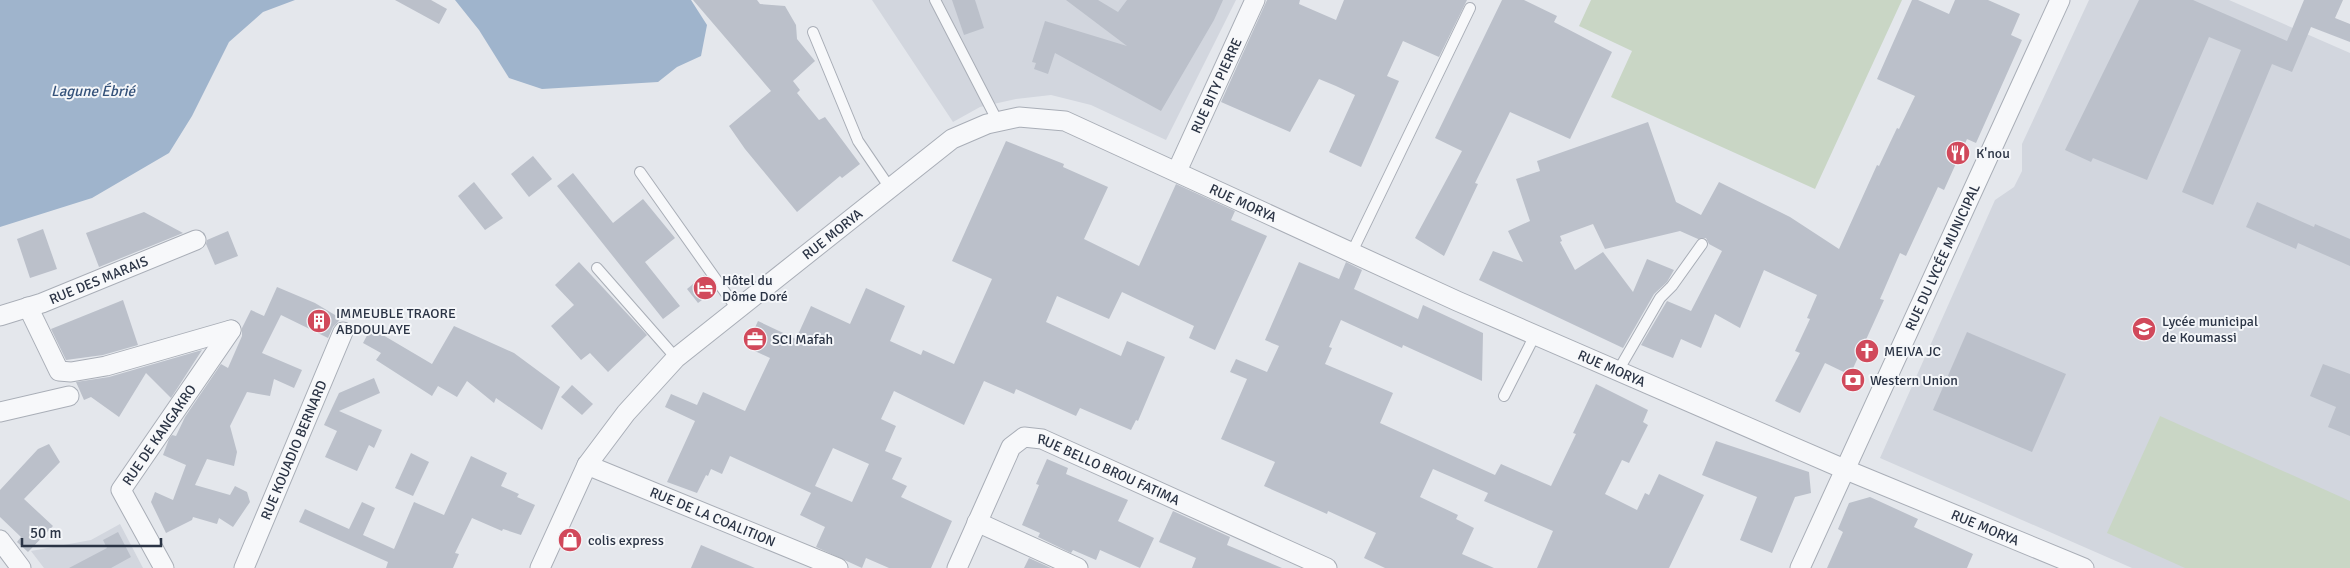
<svg xmlns="http://www.w3.org/2000/svg" width="2350" height="568" viewBox="0 0 2350 568" font-family="Signika,sans-serif">
	<style>
		.built { fill: #d2d6de }
		.green { fill: #c9d6c5 }
		.water { fill: #9fb4cc }
		.building { fill: #bbc0ca; fill-rule: evenodd }
		.lines { fill: none; stroke-linecap: round; stroke-linejoin: round }
		.service-casing { stroke: #a9aeb7; stroke-width: 12 }
		.minor-casing { stroke: #a9aeb7; stroke-width: 21 }
		.service { stroke: #f7f8fa; stroke-width: 10 }
		.minor { stroke: #f7f8fa; stroke-width: 19 }
		.labels { text-anchor: middle; stroke-width: 4; stroke-linejoin: round; paint-order: stroke }
		.street-label { font-size: 14px; fill: #2b3445; stroke: #f4f6f9 }
		.poi-label { font-size: 14px; fill: #2b3445; stroke: #f4f6f9; text-anchor: start }
		.water-label { font-size: 15px; font-style: italic; fill: #34527a; stroke: #f4f6f9 }
	</style>
	<rect width="100%" height="100%" fill="#e4e7ec"/>
	<g class="built">
		<path d="M872,0H1236L1166,140L1091,105L1051,95L1016,99L980,107L953,122Z"/>
		<path d="M2089,0H2229L2350,53V568H2132L1880,458L1995,200L2014,187L2022,171V144Z"/>
		<path d="M120,524L143,568H44L31,551L91,540Z"/>
	</g>
	<g class="green">
		<path d="M1591,0H1902L1815,189L1611,97L1632,51L1579,26Z"/>
		<path d="M2160,416L2350,501V568H2185L2107,533Z"/>
	</g>
	<g class="water">
		<path d="M0,0H295L263,12L229,42L192,116L169,153L92,198L0,227Z"/>
		<path d="M455,0H691L707,25L701,56L677,67L658,82L542,89L509,78L479,30Z"/>
	</g>
	<g class="building">
		<path d="M395,0H431L447,9L439,24Z"/>
		<path d="M693,0H757L760,4L785,6L796,25L797,39L815,61L793,81L800,90L797,93L819,120L825,117L860,164L842,178L840,176L797,212L745,149L729,126L771,91Z"/>
		<path d="M952,0H975L984,28L964,35Z"/>
		<path d="M1066,0H1098L1118,12L1127,0H1223L1214,20L1161,111L1055,53L1048,74L1034,69L1036,63L1032,62L1045,21L1127,46Z"/>
		<path d="M1267,0H1300L1299,4L1336,20L1344,0H1467L1439,57L1403,41L1387,76L1399,81L1361,167L1329,152L1355,95L1336,86L1319,79L1290,132L1221,102Z"/>
		<path d="M1502,0H1524L1557,16L1554,22L1612,52L1570,139L1510,112L1475,183L1478,184L1444,256L1415,238L1462,151L1435,138Z"/>
		<path d="M1912,0H1918L1949,14L1955,0H1988L2020,14L2011,35L2022,40L1976,143L1967,139L1944,190L1938,187L1906,256L1900,253L1880,299L1884,300L1850,375L1825,363L1800,413L1775,401L1800,353L1795,351L1810,319L1807,318L1817,295L1764,270L1740,328L1715,314L1701,348L1681,339L1673,358L1641,345L1667,301L1691,311L1722,251L1709,244L1706,238L1698,239L1680,231L1605,249L1593,224L1560,236L1562,241L1560,242L1575,270L1603,252L1633,292L1647,259L1674,270L1667,282L1654,294L1623,348L1479,280L1493,251L1523,262L1508,231L1530,221L1516,179L1540,171L1537,161L1648,122L1676,202L1701,215L1719,182L1790,217L1839,249L1877,165L1879,166L1897,128L1899,129L1915,96L1877,79Z"/>
		<path d="M2139,0H2193L2287,41L2304,0H2343L2335,18L2350,24V42L2311,27L2292,72L2272,64L2213,205L2182,192L2241,50L2209,37L2147,180L2093,158L2091,162L2065,150Z"/>
		<path d="M1006,141L1064,164L1063,167L1108,187L1084,239L1139,266L1176,184L1235,211L1231,220L1267,236L1215,350L1189,338L1194,326L1122,292L1109,319L1057,296L1046,322L1121,356L1127,341L1165,357L1138,421L1136,420L1131,430L1080,408L1076,416L1016,389L1014,394L984,381L964,425L894,391L881,419L896,426L885,451L902,458L892,479L907,486L901,497L952,521L931,568H889L866,558L862,568L816,547L825,527L800,515L811,493L730,456L722,474L711,469L708,476L706,475L697,493L667,482L695,421L665,407L671,394L697,405L703,392L745,411L770,358L746,347L758,321L796,339L811,306L850,324L866,288L905,306L890,341L921,355L923,350L954,364L992,279L952,261ZM833,448L869,464L852,502L815,486Z"/>
		<path d="M533,156L552,179L529,197L511,174Z"/>
		<path d="M573,173L613,223L643,199L675,238L645,262L680,306L663,319L557,186Z"/>
		<path d="M474,182L503,218L485,230L458,196Z"/>
		<path d="M2257,202L2314,227L2315,224L2350,239V266L2298,243L2296,249L2246,227Z"/>
		<path d="M144,212L183,233L99,267L86,233Z"/>
		<path d="M43,229L57,269L30,278L17,239Z"/>
		<path d="M228,231L238,256L215,265L206,244L207,240Z"/>
		<path d="M579,262L647,335L608,372L590,353L581,360L551,326L574,305L555,285Z"/>
		<path d="M1299,262L1339,279L1346,262L1362,270L1354,289L1418,319L1423,305L1483,333L1482,381L1403,345L1402,348L1341,320L1329,347L1332,348L1325,364L1393,393L1380,423L1495,475L1501,464L1551,486L1576,434L1573,433L1596,384L1648,410L1643,422L1648,425L1629,463L1622,460L1605,494L1637,510L1645,493L1649,495L1659,474L1704,495L1669,568H1537L1553,531L1484,501L1488,493L1433,469L1420,497L1458,515L1456,519L1474,528L1462,554L1494,568H1385L1364,558L1376,533L1328,511L1327,514L1264,486L1275,462L1221,439L1247,379L1230,372L1236,359L1267,372L1279,346L1265,340Z"/>
		<path d="M704,275L715,290L698,303L687,289Z"/>
		<path d="M277,287L315,303L340,318L338,322L333,327L328,338L281,315L262,353L302,370L294,388L274,379L270,396L247,392L230,426L237,452L234,466L207,459L195,485L230,495L235,486L247,492L250,502L233,527L219,518L217,524L193,517L192,520L166,533L151,502L155,492L173,500L186,465L163,455L169,439L172,435L176,436L185,417L221,364L228,368L242,336V328L251,310L264,316Z"/>
		<path d="M123,300L138,345L103,355L66,360L51,329Z"/>
		<path d="M454,326L514,353L560,387L542,430L496,398L494,403L467,381L457,397L438,386L432,396L376,360L381,353L363,343L371,328L432,364Z"/>
		<path d="M1967,332L2066,374L2032,452L1933,410Z"/>
		<path d="M202,350L171,398L146,373L119,417L91,397L84,400L76,382L109,377Z"/>
		<path d="M2323,364L2350,374V436L2328,427L2336,407L2310,396Z"/>
		<path d="M374,378L380,393L339,411L382,430L374,448L369,445L357,471L325,457L337,431L324,425L339,393Z"/>
		<path d="M572,385L593,404L582,415L561,397Z"/>
		<path d="M1716,441L1809,472L1811,493L1795,497L1772,553L1740,540L1757,497L1702,475Z"/>
		<path d="M49,444L60,462L24,499L53,526L28,552L17,542L21,537L0,517V490L38,449Z"/>
		<path d="M411,453L429,462L413,496L395,488Z"/>
		<path d="M471,456L507,473L501,486L519,494L517,497L535,505L521,535L503,529L502,531L472,518L455,553L459,554L453,568H386L388,562L299,522L305,509L349,529L362,502L375,508L363,535L394,549L414,502L444,515Z"/>
		<path d="M1047,459L1068,468L1066,474L1128,500L1118,521L1154,538L1140,568L1100,550L1096,560L1073,550L1071,553L1038,537L1040,533L1022,525L1039,485L1036,484Z"/>
		<path d="M1870,497L1918,519L1914,527L1973,554L1967,568H1827L1843,532L1838,529L1849,503Z"/>
		<path d="M1173,511L1230,537L1227,545L1282,568H1192L1196,558L1159,542Z"/>
		<path d="M118,532L131,557L111,568H69L107,548L103,540Z"/>
		<path d="M701,545L755,568H691Z"/>
		<path d="M1029,558L1051,568H1024Z"/>
	</g>
	<g class="lines">
		<g class="service-casing">
			<g id="service">
				<path d="M935,0L998,122"/>
				<path d="M813,32L858,141L890,188"/>
				<path d="M640,172L737,309"/>
				<path d="M1352,252L1470,8"/>
				<path d="M597,268L676,358"/>
				<path d="M1618,371L1660,298L1672,286L1702,244"/>
				<path d="M1504,396L1535,335"/>
			</g>
		</g>
		<g class="minor-casing">
			<g id="minor">
				<path id="s1" d="M1177,171L1255,0"/>
				<path d="M28,307L59,371L71,372L106,366L231,330"/>
				<path id="s2" d="M0,316L42,303L196,240"/>
				<path d="M0,412L69,396"/>
				<path id="s3" d="M587,465L838,568"/>
				<path d="M977,522L1078,568"/>
				<path d="M0,540L21,568"/>
				<path id="s4" d="M164,568L121,490L231,330"/>
				<path id="s5" d="M244,568L343,332"/>
				<path id="s6" d="M540,568L587,465L626,413L676,358L952,139L987,124L1019,117L1065,121L1457,301L1844,469L2084,568"/>
				<path id="s7" d="M957,568L1011,447L1024,437L1042,439L1327,568"/>
				<path id="s8" d="M1800,568L2060,0"/>
			</g>
		</g>
		<use href="#service" class="service"/>
		<use href="#minor" class="minor"/>
	</g>
	<defs>
		<g id="restaurant-disc" transform="scale(1.25)"><circle r="9.5" fill="#d1495b" stroke="#f4f6f9"/><path d="M-5-6h1v4h1v-4h1v4h1v-4h1v5L-1.5 .5V6h-2V.5L-5-1ZM5-6V6H3V1.5H1.5Q1.5-4 5-6Z" fill="#fff"/></g>
		<g id="hotel-disc" transform="scale(1.25)"><circle r="9.5" fill="#d1495b" stroke="#f4f6f9"/><path d="M-6-4.5h1.5V1H6V5H4.5V3h-9V5H-6ZM-4 0a1.8 1.8 0 1 1 3.6 0ZM.5 0V-2.5h3Q6-2.5 6 0Z" fill="#fff"/></g>
		<g id="building-disc" transform="scale(1.25)"><circle r="9.5" fill="#d1495b" stroke="#f4f6f9"/><path d="M-4-6H4V6H1V3H-1V6H-4ZM-2.5-4.3h1.7v1.8h-1.7ZM.8-4.3h1.7v1.8H.8ZM-2.5-1h1.7V.8h-1.7ZM.8-1h1.7V.8H.8Z" fill="#fff"/></g>
		<g id="school-disc" transform="scale(1.25)"><circle r="9.5" fill="#d1495b" stroke="#f4f6f9"/><path d="M0-5L7-2L0 1L-7-2ZM-4 1L0 2.5L4 1V4Q0 6-4 4Z" fill="#fff"/></g>
		<g id="office-disc" transform="scale(1.25)"><circle r="9.5" fill="#d1495b" stroke="#f4f6f9"/><path d="M-6-3h4V-5.5h4V-3h4V5H-6ZM-1-4.5V-3h2v-1.5ZM-6 0V1H6V0Z" fill="#fff"/></g>
		<g id="church-disc" transform="scale(1.25)"><circle r="9.5" fill="#d1495b" stroke="#f4f6f9"/><path d="M-1.2-6h2.4v3.5h3.3v2.4h-3.3V6h-2.4V-.1h-3.3v-2.4h3.3Z" fill="#fff"/></g>
		<g id="bank-disc" transform="scale(1.25)"><circle r="9.5" fill="#d1495b" stroke="#f4f6f9"/><path d="M-6-4H6V4H-6ZM0-2.3a2.3 2.3 0 1 0 0 4.6a2.3 2.3 0 1 0 0-4.6Z" fill="#fff"/></g>
		<g id="shop-disc" transform="scale(1.25)"><circle r="9.5" fill="#d1495b" stroke="#f4f6f9"/><path d="M-5-2.5h2.3a2.7 3.5 0 0 1 5.4 0H5L5.5 6h-11ZM-1.5-2.5h3a1.5 2.3 0 0 0-3 0Z" fill="#fff"/></g>
	</defs>
	<g fill-rule="evenodd">
		<use href="#restaurant-disc" x="1958" y="153"/>
		<use href="#hotel-disc" x="705" y="288"/>
		<use href="#building-disc" x="319" y="321"/>
		<use href="#school-disc" x="2144" y="329"/>
		<use href="#office-disc" x="755" y="339"/>
		<use href="#church-disc" x="1867" y="351"/>
		<use href="#bank-disc" x="1853" y="380"/>
		<use href="#shop-disc" x="570" y="540"/>
	</g>
	<g class="labels">
		<g class="street-label">
			<text dy="5" stroke="none"><textPath href="#s1" startOffset="94">RUE BITY PIERRE</textPath></text>
			<text dy="5" stroke="none"><textPath href="#s6" startOffset="918">RUE MORYA</textPath></text>
			<text dy="5" stroke="none"><textPath href="#s6" startOffset="452">RUE MORYA</textPath></text>
			<text dy="5" stroke="none"><textPath href="#s8" startOffset="342">RUE DU LYCÉE MUNICIPAL</textPath></text>
			<text dy="5" stroke="none"><textPath href="#s2" startOffset="105">RUE DES MARAIS</textPath></text>
			<text dy="5" stroke="none"><textPath href="#s6" startOffset="1322">RUE MORYA</textPath></text>
			<text dy="5" stroke="none"><textPath href="#s4" startOffset="156">RUE DE KANGAKRO</textPath></text>
			<text dy="5" stroke="none"><textPath href="#s5" startOffset="128">RUE KOUADIO BERNARD</textPath></text>
			<text dy="5" stroke="none"><textPath href="#s7" startOffset="240">RUE BELLO BROU FATIMA</textPath></text>
			<text dy="5" stroke="none"><textPath href="#s3" startOffset="136">RUE DE LA COALITION</textPath></text>
			<text dy="5" stroke="none"><textPath href="#s6" startOffset="1728">RUE MORYA</textPath></text>
		</g>
		<g class="poi-label">
			<text x="1976" y="158">K'nou</text>
			<text x="722" y="285">Hôtel du<tspan x="722" dy="16">Dôme Doré</tspan></text>
			<text x="336" y="318">IMMEUBLE TRAORE<tspan x="336" dy="16">ABDOULAYE</tspan></text>
			<text x="2162" y="326">Lycée municipal<tspan x="2162" dy="16">de Koumassi</tspan></text>
			<text x="772" y="344">SCI Mafah</text>
			<text x="1884" y="356">MEIVA JC</text>
			<text x="1870" y="385">Western Union</text>
			<text x="588" y="545">colis express</text>
		</g>
		<g class="water-label">
			<text x="93" y="96">Lagune Ébrié</text>
		</g>
	</g>
	<path d="M22 538v8h139v-8" fill="none" stroke="#2b3445" stroke-width="2.5"/>
	<text x="30" y="538" font-size="15" fill="#2b3445" stroke="#f4f6f9" stroke-width="4" paint-order="stroke">50 m</text>
</svg>
